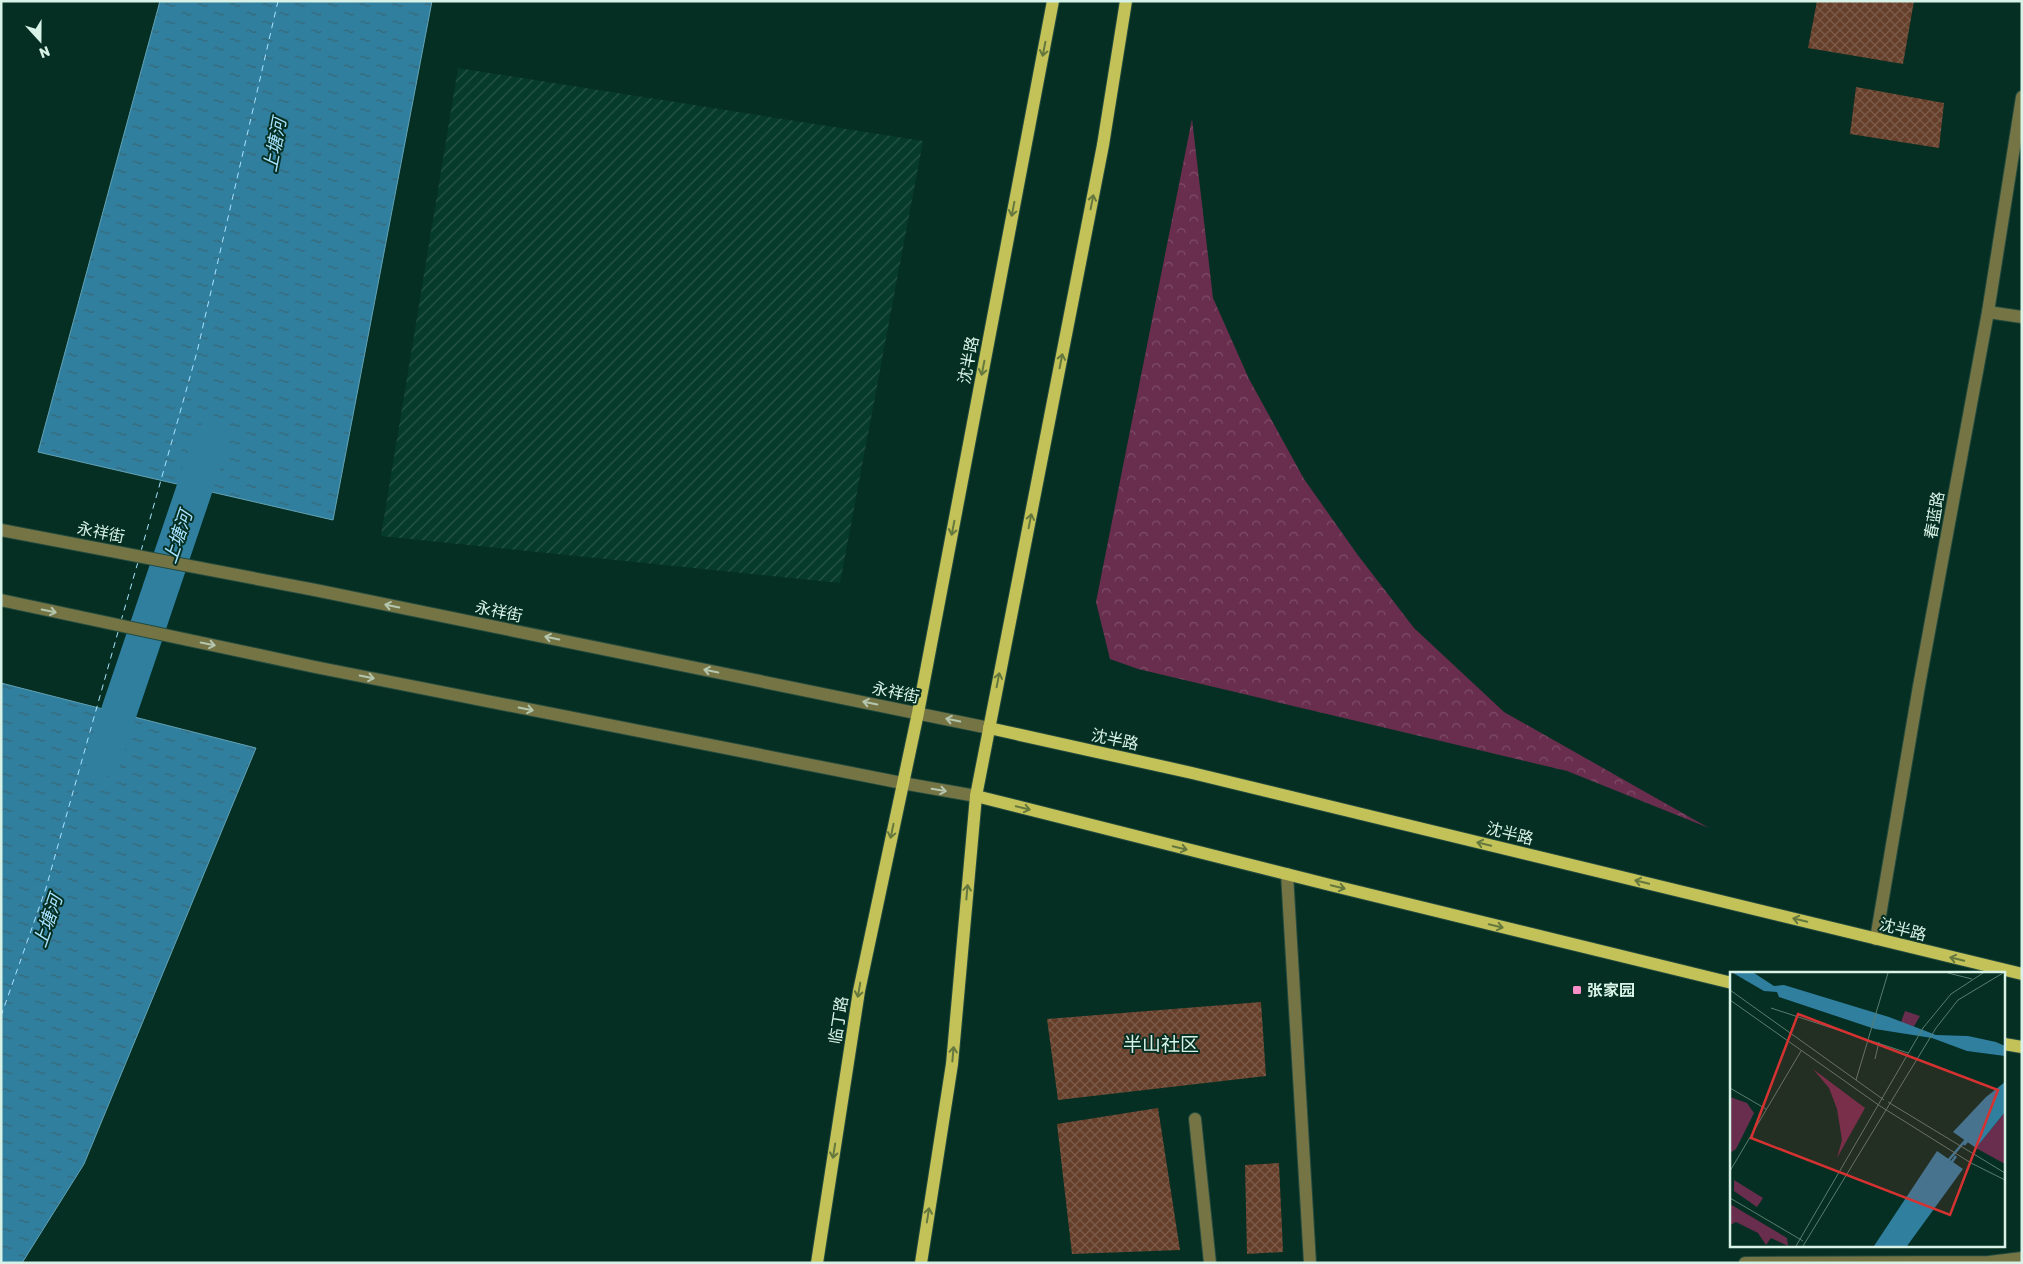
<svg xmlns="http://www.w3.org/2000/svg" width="2023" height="1264" viewBox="0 0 2023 1264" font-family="Rubik,'Noto Sans SC',sans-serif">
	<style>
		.industrial { fill: url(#industrial-furrows) }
		.forest { fill: url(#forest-crowns) }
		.water { fill: url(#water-ripples); stroke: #62a2b5 }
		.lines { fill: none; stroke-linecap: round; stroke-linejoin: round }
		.canal { stroke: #307f9f; stroke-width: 36 }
		.ferry { stroke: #a7e3ff; stroke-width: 1; stroke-dasharray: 6 5; stroke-linecap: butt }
		.building { fill: url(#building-cross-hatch) }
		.minor-casing { stroke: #234a3e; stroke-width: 14 }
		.major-casing { stroke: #234a3e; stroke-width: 14 }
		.minor { stroke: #747445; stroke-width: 12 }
		.major { stroke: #c3c259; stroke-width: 12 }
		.oneway { stroke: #64783e }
		.oneway2 { stroke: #b5c6ae }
		.poi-dot { fill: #fa8fc7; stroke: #052f22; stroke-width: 2 }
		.labels { text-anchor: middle; stroke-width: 4; stroke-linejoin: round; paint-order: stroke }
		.street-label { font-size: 16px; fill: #d8f2e7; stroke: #052f22 }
		.poi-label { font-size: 16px; font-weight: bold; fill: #d8f2e7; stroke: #052f22; text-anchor: start }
		.water-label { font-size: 18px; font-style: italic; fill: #a7e3ff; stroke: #052f22 }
		.quarter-label { font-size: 19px; fill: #d8f2e7; stroke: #052f22 }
		.inset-river { fill: none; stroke: #307f9f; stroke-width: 2.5 }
		.inset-road { fill: none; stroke: #597d71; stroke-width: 1 }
		.view { fill: #d63232; fill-opacity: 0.15; stroke: #d63232; stroke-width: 2.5 }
		.inset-edge { fill: none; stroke: #d8f2e7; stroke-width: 2.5 }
	</style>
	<defs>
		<pattern id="industrial-furrows" width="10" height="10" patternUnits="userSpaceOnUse" patternTransform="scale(1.25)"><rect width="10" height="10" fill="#063a2b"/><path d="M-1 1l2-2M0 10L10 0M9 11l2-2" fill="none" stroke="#2a574a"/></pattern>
		<pattern id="forest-crowns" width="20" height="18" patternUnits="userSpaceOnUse" patternTransform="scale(1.25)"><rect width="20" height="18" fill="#692e4e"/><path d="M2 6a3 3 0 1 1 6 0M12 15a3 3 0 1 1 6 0" fill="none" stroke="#7e4d68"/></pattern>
		<pattern id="water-ripples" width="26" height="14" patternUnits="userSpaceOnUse" patternTransform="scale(1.25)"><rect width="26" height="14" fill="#307f9f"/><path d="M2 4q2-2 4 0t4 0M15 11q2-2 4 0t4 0" fill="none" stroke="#386776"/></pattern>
		<pattern id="building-cross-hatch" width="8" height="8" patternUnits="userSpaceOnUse" patternTransform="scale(1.25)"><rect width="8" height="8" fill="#663f2b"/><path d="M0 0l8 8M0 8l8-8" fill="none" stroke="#7b5b4a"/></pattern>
	</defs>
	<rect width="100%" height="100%" fill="#052f22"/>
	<path class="industrial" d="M458,68L923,141L840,583L381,536Z"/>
	<path class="forest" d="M1192,119L1213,298L1249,379L1304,479L1357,554L1414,628L1504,712L1709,828L1567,771L1138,669L1110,659L1096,602Z"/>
	<g class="water">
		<path d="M160,1H432L333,520L38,452Z"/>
		<path d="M1,683L256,748L84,1164L22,1263H1Z"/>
	</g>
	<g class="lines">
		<path class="canal" d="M103,759L211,440"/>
		<g class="ferry">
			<path d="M141,551L197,352L278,1"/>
			<path d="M121,621L138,562"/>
			<path d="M1,1016L46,888L118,632"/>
		</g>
	</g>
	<g class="building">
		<path d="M1817,1H1914L1903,64L1808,48Z"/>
		<path d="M1856,87L1944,103L1939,148L1850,134Z"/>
		<path d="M1261,1002L1266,1076L1058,1100L1047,1019Z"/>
		<path d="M1158,1108L1180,1250L1072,1254L1057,1124Z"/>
		<path d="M1279,1163L1283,1252L1247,1254L1245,1165Z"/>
	</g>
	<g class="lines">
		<g class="minor-casing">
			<g id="minor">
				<path d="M1988,312L2022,317"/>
				<path d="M1,530L315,590L989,728"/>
				<path d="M1,600L315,667L902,783L976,796"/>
				<path d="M1287,874L1310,1263"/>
				<path d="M1876,939L1919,686L1988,312L2022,97"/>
				<path d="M1195,1119L1210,1263"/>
				<path d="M1745,1263L1989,1262L2022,1258"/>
			</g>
		</g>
		<g class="major-casing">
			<g id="major">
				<path d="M989,728L1192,773L2022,974"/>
				<path d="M976,796L1330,885L1732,983"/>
				<path d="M2004,1044L2022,1047"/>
				<path d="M817,1263L859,991L918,713L1053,1"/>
				<path d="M921,1263L952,1064L976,796L1103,145L1126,1"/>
			</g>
		</g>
		<use href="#minor" class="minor"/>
		<use href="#major" class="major"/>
	</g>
	<defs><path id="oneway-shaft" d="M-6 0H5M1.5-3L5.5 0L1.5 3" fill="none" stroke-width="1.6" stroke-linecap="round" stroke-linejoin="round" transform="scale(1.25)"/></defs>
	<g class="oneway">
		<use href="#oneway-shaft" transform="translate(1044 49) rotate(101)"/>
		<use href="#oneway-shaft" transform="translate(1092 202) rotate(-79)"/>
		<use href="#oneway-shaft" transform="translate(1013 209) rotate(101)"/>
		<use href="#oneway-shaft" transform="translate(1061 361) rotate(-79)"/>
		<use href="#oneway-shaft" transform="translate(983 368) rotate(101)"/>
		<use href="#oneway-shaft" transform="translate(1030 521) rotate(-79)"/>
		<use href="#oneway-shaft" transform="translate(953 528) rotate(101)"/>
		<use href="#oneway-shaft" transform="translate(998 680) rotate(-79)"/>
		<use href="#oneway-shaft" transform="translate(1023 808) rotate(14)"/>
		<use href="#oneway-shaft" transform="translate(892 831) rotate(102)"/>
		<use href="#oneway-shaft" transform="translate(1484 844) rotate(-166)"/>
		<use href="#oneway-shaft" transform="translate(1180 848) rotate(14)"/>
		<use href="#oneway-shaft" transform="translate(1642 882) rotate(-166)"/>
		<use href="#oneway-shaft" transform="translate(1338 887) rotate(14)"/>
		<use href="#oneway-shaft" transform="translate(967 892) rotate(-85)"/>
		<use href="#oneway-shaft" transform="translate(1800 920) rotate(-166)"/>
		<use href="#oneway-shaft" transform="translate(1496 926) rotate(14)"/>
		<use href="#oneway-shaft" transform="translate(1957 959) rotate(-166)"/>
		<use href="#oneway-shaft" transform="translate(859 990) rotate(100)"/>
		<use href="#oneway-shaft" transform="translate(953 1054) rotate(-85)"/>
		<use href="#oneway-shaft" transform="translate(834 1151) rotate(99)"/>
		<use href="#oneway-shaft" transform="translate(928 1215) rotate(-81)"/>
	</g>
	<g class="oneway2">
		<use href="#oneway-shaft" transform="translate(392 606) rotate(-168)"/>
		<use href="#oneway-shaft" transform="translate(49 611) rotate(12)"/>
		<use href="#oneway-shaft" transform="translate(552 638) rotate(-168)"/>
		<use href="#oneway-shaft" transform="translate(208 644) rotate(12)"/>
		<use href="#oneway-shaft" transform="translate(711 671) rotate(-168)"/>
		<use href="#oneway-shaft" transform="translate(367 677) rotate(11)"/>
		<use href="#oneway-shaft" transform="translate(870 703) rotate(-168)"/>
		<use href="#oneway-shaft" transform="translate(526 709) rotate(11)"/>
		<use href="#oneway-shaft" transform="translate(953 720) rotate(-168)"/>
		<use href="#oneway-shaft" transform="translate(939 790) rotate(10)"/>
	</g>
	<rect class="poi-dot" x="1572" y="985" width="10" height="10" rx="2.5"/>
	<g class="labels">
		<g class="street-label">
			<text transform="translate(968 360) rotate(-79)" y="6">沈半路</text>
			<text transform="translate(1934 515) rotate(-80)" y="6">春蓝路</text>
			<text transform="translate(101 532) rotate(11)" y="6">永祥街</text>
			<text transform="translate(499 611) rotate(12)" y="6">永祥街</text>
			<text transform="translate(896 692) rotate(12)" y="6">永祥街</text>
			<text transform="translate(1115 739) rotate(12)" y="6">沈半路</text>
			<text transform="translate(1510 833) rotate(14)" y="6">沈半路</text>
			<text transform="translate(1903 929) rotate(14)" y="6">沈半路</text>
			<text transform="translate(838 1020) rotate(-81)" y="6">临丁路</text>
		</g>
		<g class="poi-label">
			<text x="1587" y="996">张家园</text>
		</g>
		<g class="water-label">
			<text transform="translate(275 145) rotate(-79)" y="6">上塘河</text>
			<text transform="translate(178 537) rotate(-71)" y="6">上塘河</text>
			<text transform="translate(48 921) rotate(-71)" y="6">上塘河</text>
		</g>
		<g class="quarter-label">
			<text x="1161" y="1051">半山社区</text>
		</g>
	</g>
	<g transform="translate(1730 972)">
		<rect width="275" height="275" fill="#052f22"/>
		<path d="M0,232L57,266L58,274L41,266L36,273L28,261L6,250L0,253Z" fill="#692e4e"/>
		<path d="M175,39L190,44L183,56L170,53ZM83,97L135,136L107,186L112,168L107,137L99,116ZM4,208L33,226L27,235L4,219Z" fill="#692e4e"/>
		<path d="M275,140V192L246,176Z" fill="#692e4e"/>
		<path d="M0,125L17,131L24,141L6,177L0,181Z" fill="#692e4e"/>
		<path d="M3,1H24L44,14L54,13L159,45L206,63L238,64L266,70L275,74V84L237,79L202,66L145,57L49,25L47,20L34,19ZM275,110V140L246,176L223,160L256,125ZM207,179L233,197L177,274H144Z" fill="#307f9f"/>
		<path class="inset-river" d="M234,173L275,124M217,190L239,164M164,274L226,184"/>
		<path class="inset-road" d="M218,1L242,7M0,18L154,128M0,28L150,134M41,36L178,81M145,87L149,70M126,108L158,1M0,116L36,137M158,130L275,201M150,134L241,191L275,208M0,199L71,79M0,226L73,269M66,274L193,56L221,22L253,1M73,274L206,56L228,28L273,1"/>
		<path class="view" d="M68,42L268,118L220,243L21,166Z"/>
		<rect width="275" height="275" class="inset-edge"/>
	</g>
	<rect width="2023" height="1264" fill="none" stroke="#d8f2e7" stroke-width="5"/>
	<g transform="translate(40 40) rotate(159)" stroke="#052f22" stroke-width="4" paint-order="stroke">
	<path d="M0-4L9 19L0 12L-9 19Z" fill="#d8f2e7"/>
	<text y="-8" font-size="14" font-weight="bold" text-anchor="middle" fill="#d8f2e7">N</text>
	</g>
</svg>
